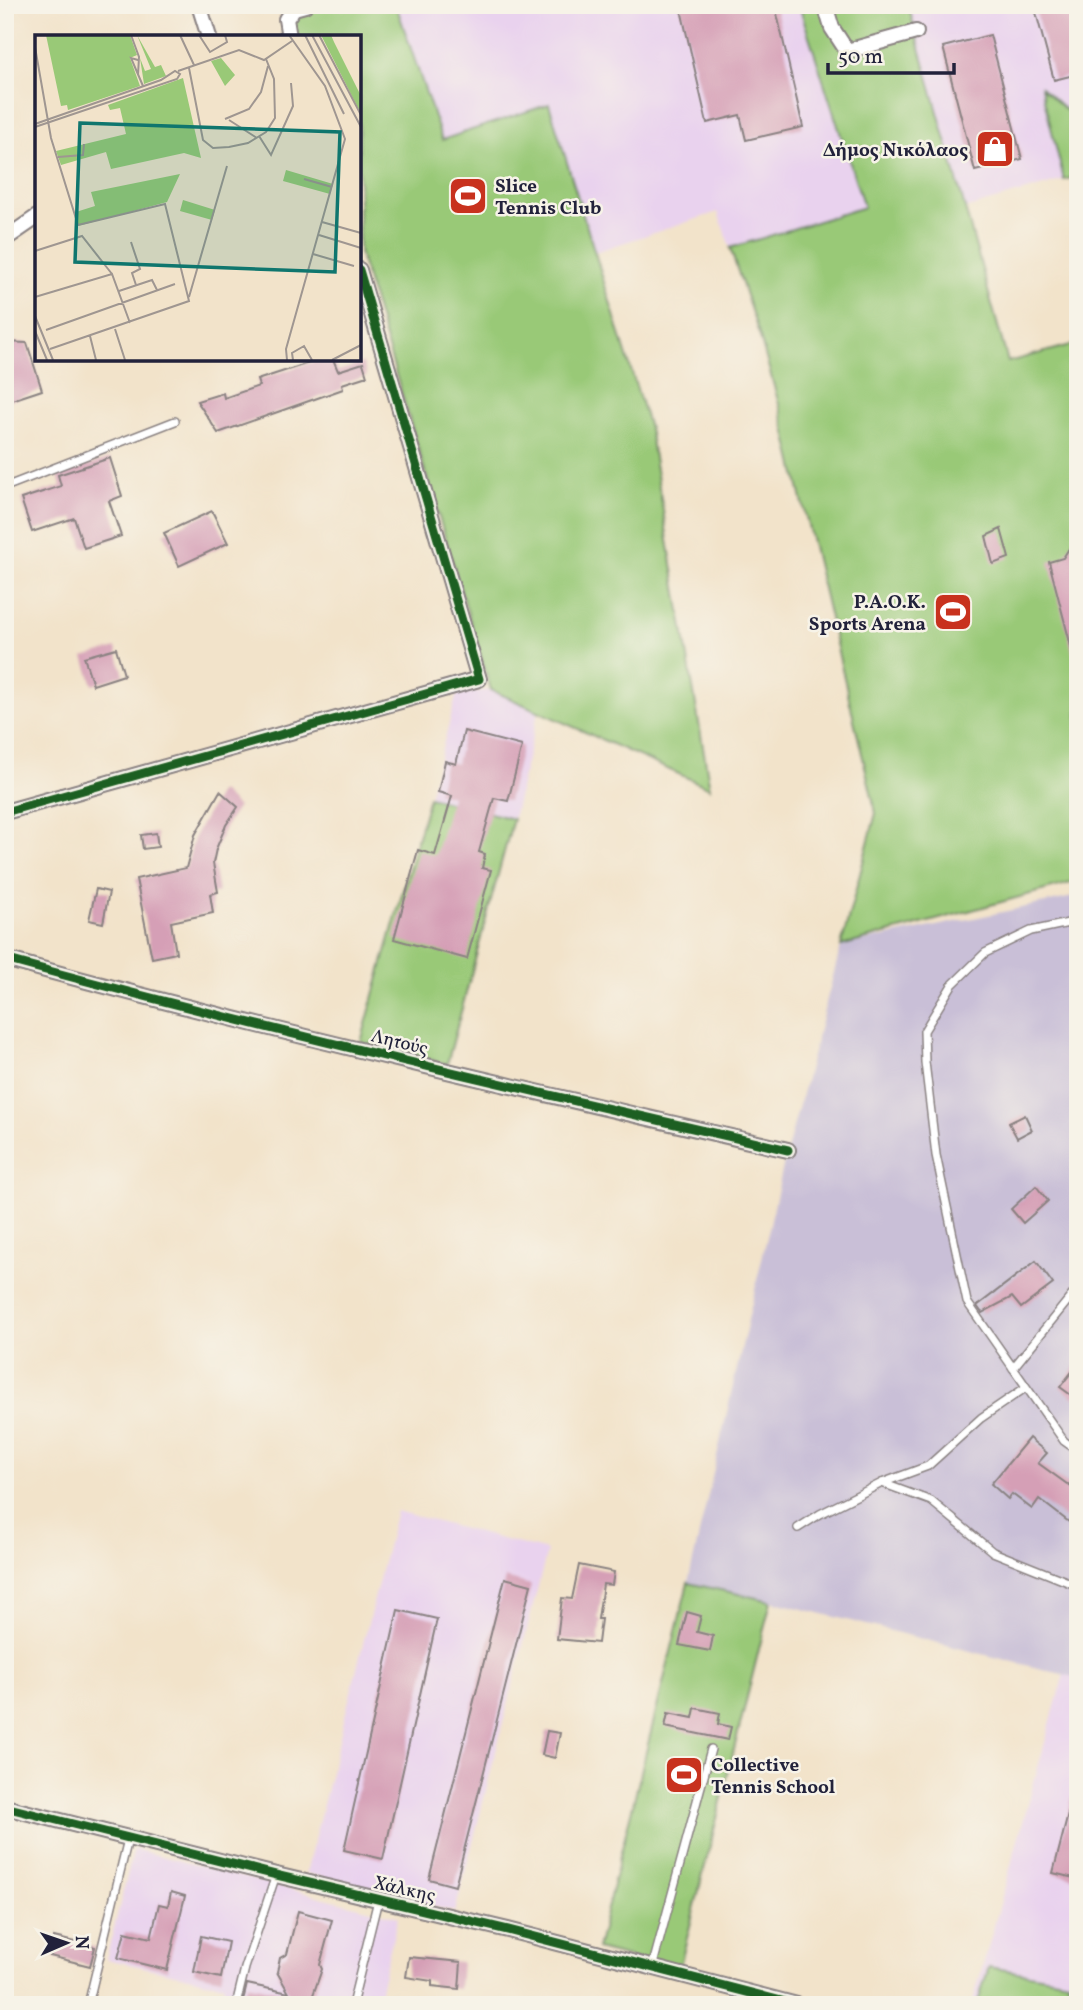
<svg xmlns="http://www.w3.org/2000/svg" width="1083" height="2010" viewBox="0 0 1083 2010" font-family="Vollkorn,serif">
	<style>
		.built { fill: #e9d2ee }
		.industrial { fill: #c9bfd7 }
		.green { fill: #99c977; stroke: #5e7659; stroke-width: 2 }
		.building { fill: #d59fb6 }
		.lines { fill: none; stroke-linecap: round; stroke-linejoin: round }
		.service-casing { stroke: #8a8282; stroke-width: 10 }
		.minor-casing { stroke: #8a8282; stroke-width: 18 }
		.service { stroke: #fff; stroke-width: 7 }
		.minor { stroke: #fff; stroke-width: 14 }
		.cycleway-casing { stroke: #f7f3e8; stroke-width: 13 }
		.cycleway { stroke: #1b5e20; stroke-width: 9 }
		.labels { text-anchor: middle; stroke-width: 5; stroke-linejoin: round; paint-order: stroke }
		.poi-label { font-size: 19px; font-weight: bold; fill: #22223b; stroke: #f7f3e8; text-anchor: end }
		.street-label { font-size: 19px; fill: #22223b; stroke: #f7f3e8 }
		.inset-road { fill: none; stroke: #9f9691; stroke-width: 2 }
		.view { fill: #0f766e; fill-opacity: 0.15; stroke: #0f766e; stroke-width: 3.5 }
		.inset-edge { fill: none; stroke: #22223b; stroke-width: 3.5 }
	</style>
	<rect width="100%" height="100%" fill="#f7f3e8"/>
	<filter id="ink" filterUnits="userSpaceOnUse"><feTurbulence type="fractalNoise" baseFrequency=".0143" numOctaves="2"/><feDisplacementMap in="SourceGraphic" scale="14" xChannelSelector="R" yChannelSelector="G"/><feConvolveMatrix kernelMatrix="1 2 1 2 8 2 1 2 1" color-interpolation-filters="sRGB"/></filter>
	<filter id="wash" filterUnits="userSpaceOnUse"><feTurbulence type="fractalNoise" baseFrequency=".00686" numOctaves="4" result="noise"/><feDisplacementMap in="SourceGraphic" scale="28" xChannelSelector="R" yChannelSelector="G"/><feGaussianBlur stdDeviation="1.57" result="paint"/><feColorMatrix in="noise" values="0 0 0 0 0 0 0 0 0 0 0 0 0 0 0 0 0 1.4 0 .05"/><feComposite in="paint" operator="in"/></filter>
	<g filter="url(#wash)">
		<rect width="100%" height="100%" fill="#f2e3ca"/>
		<g class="built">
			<path d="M396,5H799L864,207L730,248L718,212L595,252L549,105L441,140Z"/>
			<path d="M930,5H1078V121L1042,89L1064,180L964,209L910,10Z"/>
			<path d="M491,690L538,712L513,819L429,797L457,694Z"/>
			<path d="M396,1511L547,1551L455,1912L306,1873Z"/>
			<path d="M1064,1674L1078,1678V2005H972Z"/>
			<path d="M134,1849L398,1917L376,2005H220L224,1985L106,1959Z"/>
		</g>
		<path class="industrial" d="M1078,896V1678L771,1601L688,1583L785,1158L841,946Z"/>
		<g class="green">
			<path d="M290,5H396L442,140L549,104L649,428L710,788L491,690L359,252V37H293L284,7Z"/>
			<path d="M799,5H908L1008,362L1078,343V881L841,946L876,813L781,411L760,337L730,248L864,207Z"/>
			<path d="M1041,87L1078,121V176L1064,180Z"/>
			<path d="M429,797L513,819L447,1064L361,1042Z"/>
			<path d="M688,1583L771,1601L679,1970L597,1949Z"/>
			<path d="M989,1967L1069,1981L1065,2005H977Z"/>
		</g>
		<g id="blocks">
			<g class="building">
				<path d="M680,5H775L803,127L746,140L740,115L707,123Z"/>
				<path d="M1034,5H1078V74L1054,80Z"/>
				<path d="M990,35L1022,159L975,171L943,47Z"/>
				<path d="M5,342L27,343L42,390L9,401L5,388Z"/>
				<path d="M321,359H333L338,371L363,363L367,376L342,384L343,389L218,433L197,401L223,393L224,398L259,386L257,380Z"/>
				<path d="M110,458L122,496L109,501L121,536L84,548L74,518L32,532L21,499L61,486L58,475Z"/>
				<path d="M212,511L228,543L179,566L164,533Z"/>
				<path d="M1001,529L1009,558L993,564L986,536Z"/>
				<path d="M1078,534V653L1073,654L1049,562L1063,558Z"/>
				<path d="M116,648L124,675L93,685L84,657Z"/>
				<path d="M464,731L522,746L508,801L494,798L479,852L485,854L482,868L491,870L467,959L394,939L418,850L435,855L452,796L438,792L445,761L456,764Z"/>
				<path d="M220,791L238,807L226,825L216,849L213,863L218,892L210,894L213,913L171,922L176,953L152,958L136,879L186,868L195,835Z"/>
				<path d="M156,833L158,847L143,849L141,835Z"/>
				<path d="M96,889L109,892L103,923L89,920Z"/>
				<path d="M1025,1115L1032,1130L1017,1138L1009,1123Z"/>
				<path d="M1036,1186L1048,1201L1023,1223L1011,1209Z"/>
				<path d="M1036,1261L1053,1284L1021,1308L1012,1297L982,1313L977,1306Z"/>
				<path d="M1078,1364V1400L1060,1387Z"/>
				<path d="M1029,1438L1047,1453L1038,1463L1078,1492V1529L1039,1499L1032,1509L1012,1494L1008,1499L991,1484Z"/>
				<path d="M579,1565L614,1572L612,1585L603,1584L598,1619H601L598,1643L557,1639L562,1598L572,1599Z"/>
				<path d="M505,1578L531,1585L455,1886L429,1879Z"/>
				<path d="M398,1610L437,1619L383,1859L344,1850Z"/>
				<path d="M687,1612L701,1616L697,1632L713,1636L710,1651L679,1645Z"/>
				<path d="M695,1708L720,1713L718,1724L731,1727L728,1740L665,1727L668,1713L693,1718Z"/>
				<path d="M547,1731L560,1733L555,1758L542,1755Z"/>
				<path d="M1073,1795L1078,1796V1879L1053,1873Z"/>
				<path d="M171,1892L185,1896L167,1970L118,1958L125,1932L151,1938L159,1904L168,1906Z"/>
				<path d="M298,1911L332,1920L320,1965L322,1969L312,1998L315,1999V2005H242L247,1984L289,1993L277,1972L280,1958L287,1954Z"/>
				<path d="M201,1936L228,1942L221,1978L194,1972Z"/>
				<path d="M54,1937L95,1947L90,1966L50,1956Z"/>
				<path d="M409,1957L461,1962L459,1989L432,1986V1981L406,1977Z"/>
			</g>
		</g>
	</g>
	<g filter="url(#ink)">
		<use href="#blocks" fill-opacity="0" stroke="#8a8282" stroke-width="2"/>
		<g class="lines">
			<g class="service-casing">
				<g id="service">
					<path d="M5,487L175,421"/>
					<path d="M1078,921L1031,931L985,953L952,985L924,1031L925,1062L936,1155L967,1302L1064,1441L1078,1451"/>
					<path d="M1013,1368L1078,1288"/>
					<path d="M1025,1388L981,1418L928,1466L882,1483L931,1501L993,1552L1078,1586"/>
					<path d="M798,1528L820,1514L882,1483"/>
					<path d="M652,1968L711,1749"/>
					<path d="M88,2005L128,1839"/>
					<path d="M236,2005L245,1968L276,1875"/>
					<path d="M352,2005L378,1900"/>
				</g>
			</g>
			<g class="minor-casing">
				<g id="minor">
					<path d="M199,5L209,37"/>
					<path d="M825,5L832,28L847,51L916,32"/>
					<path d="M289,37L286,19L294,8L305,5"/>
					<path d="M5,239L37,217"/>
					<path d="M5,812L479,679L359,270"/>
					<path d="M5,959C264,1030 526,1090 788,1150"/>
					<path d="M5,1807L276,1875L508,1930L797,2005"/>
				</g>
			</g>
			<use href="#service" class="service"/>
			<use href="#minor" class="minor"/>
			<g class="cycleway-casing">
				<g id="cycleway">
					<path d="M5,812L479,679L359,270"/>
					<path d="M5,959C264,1030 526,1090 788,1150"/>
					<path d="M5,1807L276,1875L508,1930L797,2005"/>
				</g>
			</g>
			<use href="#cycleway" class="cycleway"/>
		</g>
	</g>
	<defs>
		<g id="shop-square" transform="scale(2.0125)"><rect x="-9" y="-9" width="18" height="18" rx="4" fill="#c8321e" stroke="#f7f3e8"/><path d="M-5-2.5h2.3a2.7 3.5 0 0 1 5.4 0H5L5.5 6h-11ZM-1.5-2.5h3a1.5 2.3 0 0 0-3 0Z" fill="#fff"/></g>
		<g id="stadium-square" transform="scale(2.0125)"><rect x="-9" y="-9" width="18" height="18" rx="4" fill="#c8321e" stroke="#f7f3e8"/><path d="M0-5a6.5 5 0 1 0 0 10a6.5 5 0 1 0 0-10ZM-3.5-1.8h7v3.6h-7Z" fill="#fff"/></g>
	</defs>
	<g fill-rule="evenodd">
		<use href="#shop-square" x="995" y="149"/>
		<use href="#stadium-square" x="468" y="196"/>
		<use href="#stadium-square" x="953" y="612"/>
		<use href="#stadium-square" x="684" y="1775"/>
	</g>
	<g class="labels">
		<g class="poi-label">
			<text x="968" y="156">Δήμος Νικόλαος</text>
			<text x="495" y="192" text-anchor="start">Slice<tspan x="495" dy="22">Tennis Club</tspan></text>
			<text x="926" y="608">P.A.O.K.<tspan x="926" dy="22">Sports Arena</tspan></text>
			<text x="711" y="1771" text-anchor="start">Collective<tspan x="711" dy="22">Tennis School</tspan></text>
		</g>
		<g class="street-label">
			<text transform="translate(400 1041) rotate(14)" y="7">Λητούς</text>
			<text transform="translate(405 1888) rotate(13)" y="7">Χάλκης</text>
		</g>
	</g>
	<g transform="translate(35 35)">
		<rect width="326" height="326" fill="#f2e3ca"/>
		<path d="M11,0H95L102,20L95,23L105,51L33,75L32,70L26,71ZM102,0L120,32L126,30L131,41L109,49L105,23L110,36L116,34ZM286,0H296L299,7L325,59V77ZM186,23L200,40L190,51L176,26ZM148,43L166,123L149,118L76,134L71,117L26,130L21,116L91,99L85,73L75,75L73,70ZM251,135L298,149L295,159L248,146ZM145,139L132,167L43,191L41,177L60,171L56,157ZM148,165L180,175L177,185L145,176Z" fill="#99c977"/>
		<path class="inset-road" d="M96,0L104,22L103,40M145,0L159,30M164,0L175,17L192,7L190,0M270,0L309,79M277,0L326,92M284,0L326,80M0,12L16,103L43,190L130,169L154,266L15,314M103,25L96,23L108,51M154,33L168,105L178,113L194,112L213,108L231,97L240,83L239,44L231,24M143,36L204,15L229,25L257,6M190,84L214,74L226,57L233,31M194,85L222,103M0,89L126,45L140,36L145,39L142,44L0,92M224,101L236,120L258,71L256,48M23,122L48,120L49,109M269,144L297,152M287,187L326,198M284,200L326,213M96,207L105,234L97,238L101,250M0,216L47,201L77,239M278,219L319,231M84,256L117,245L122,255M0,262L77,239L95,288M154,262L192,131M0,281L18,325M80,294L90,325M11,295L140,249M0,296L12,325M55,301L61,325M252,325L251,314L310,104L290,51L254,0M258,325L257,318L269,311L277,325M297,325L326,310"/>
		<path class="view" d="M45,88L305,97L300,237L40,227Z"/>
		<rect width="326" height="326" class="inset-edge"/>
	</g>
	<rect width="1083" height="2010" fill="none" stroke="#f7f3e8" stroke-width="28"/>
	<g transform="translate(66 1943) rotate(88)" stroke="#f7f3e8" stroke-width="5" paint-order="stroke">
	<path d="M0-5L12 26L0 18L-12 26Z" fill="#22223b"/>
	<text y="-10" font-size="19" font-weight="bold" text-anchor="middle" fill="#22223b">N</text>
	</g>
	<path d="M828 63v10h126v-10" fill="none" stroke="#22223b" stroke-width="3.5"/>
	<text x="838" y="63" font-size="21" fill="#22223b" stroke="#f7f3e8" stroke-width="5" paint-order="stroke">50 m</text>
</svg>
